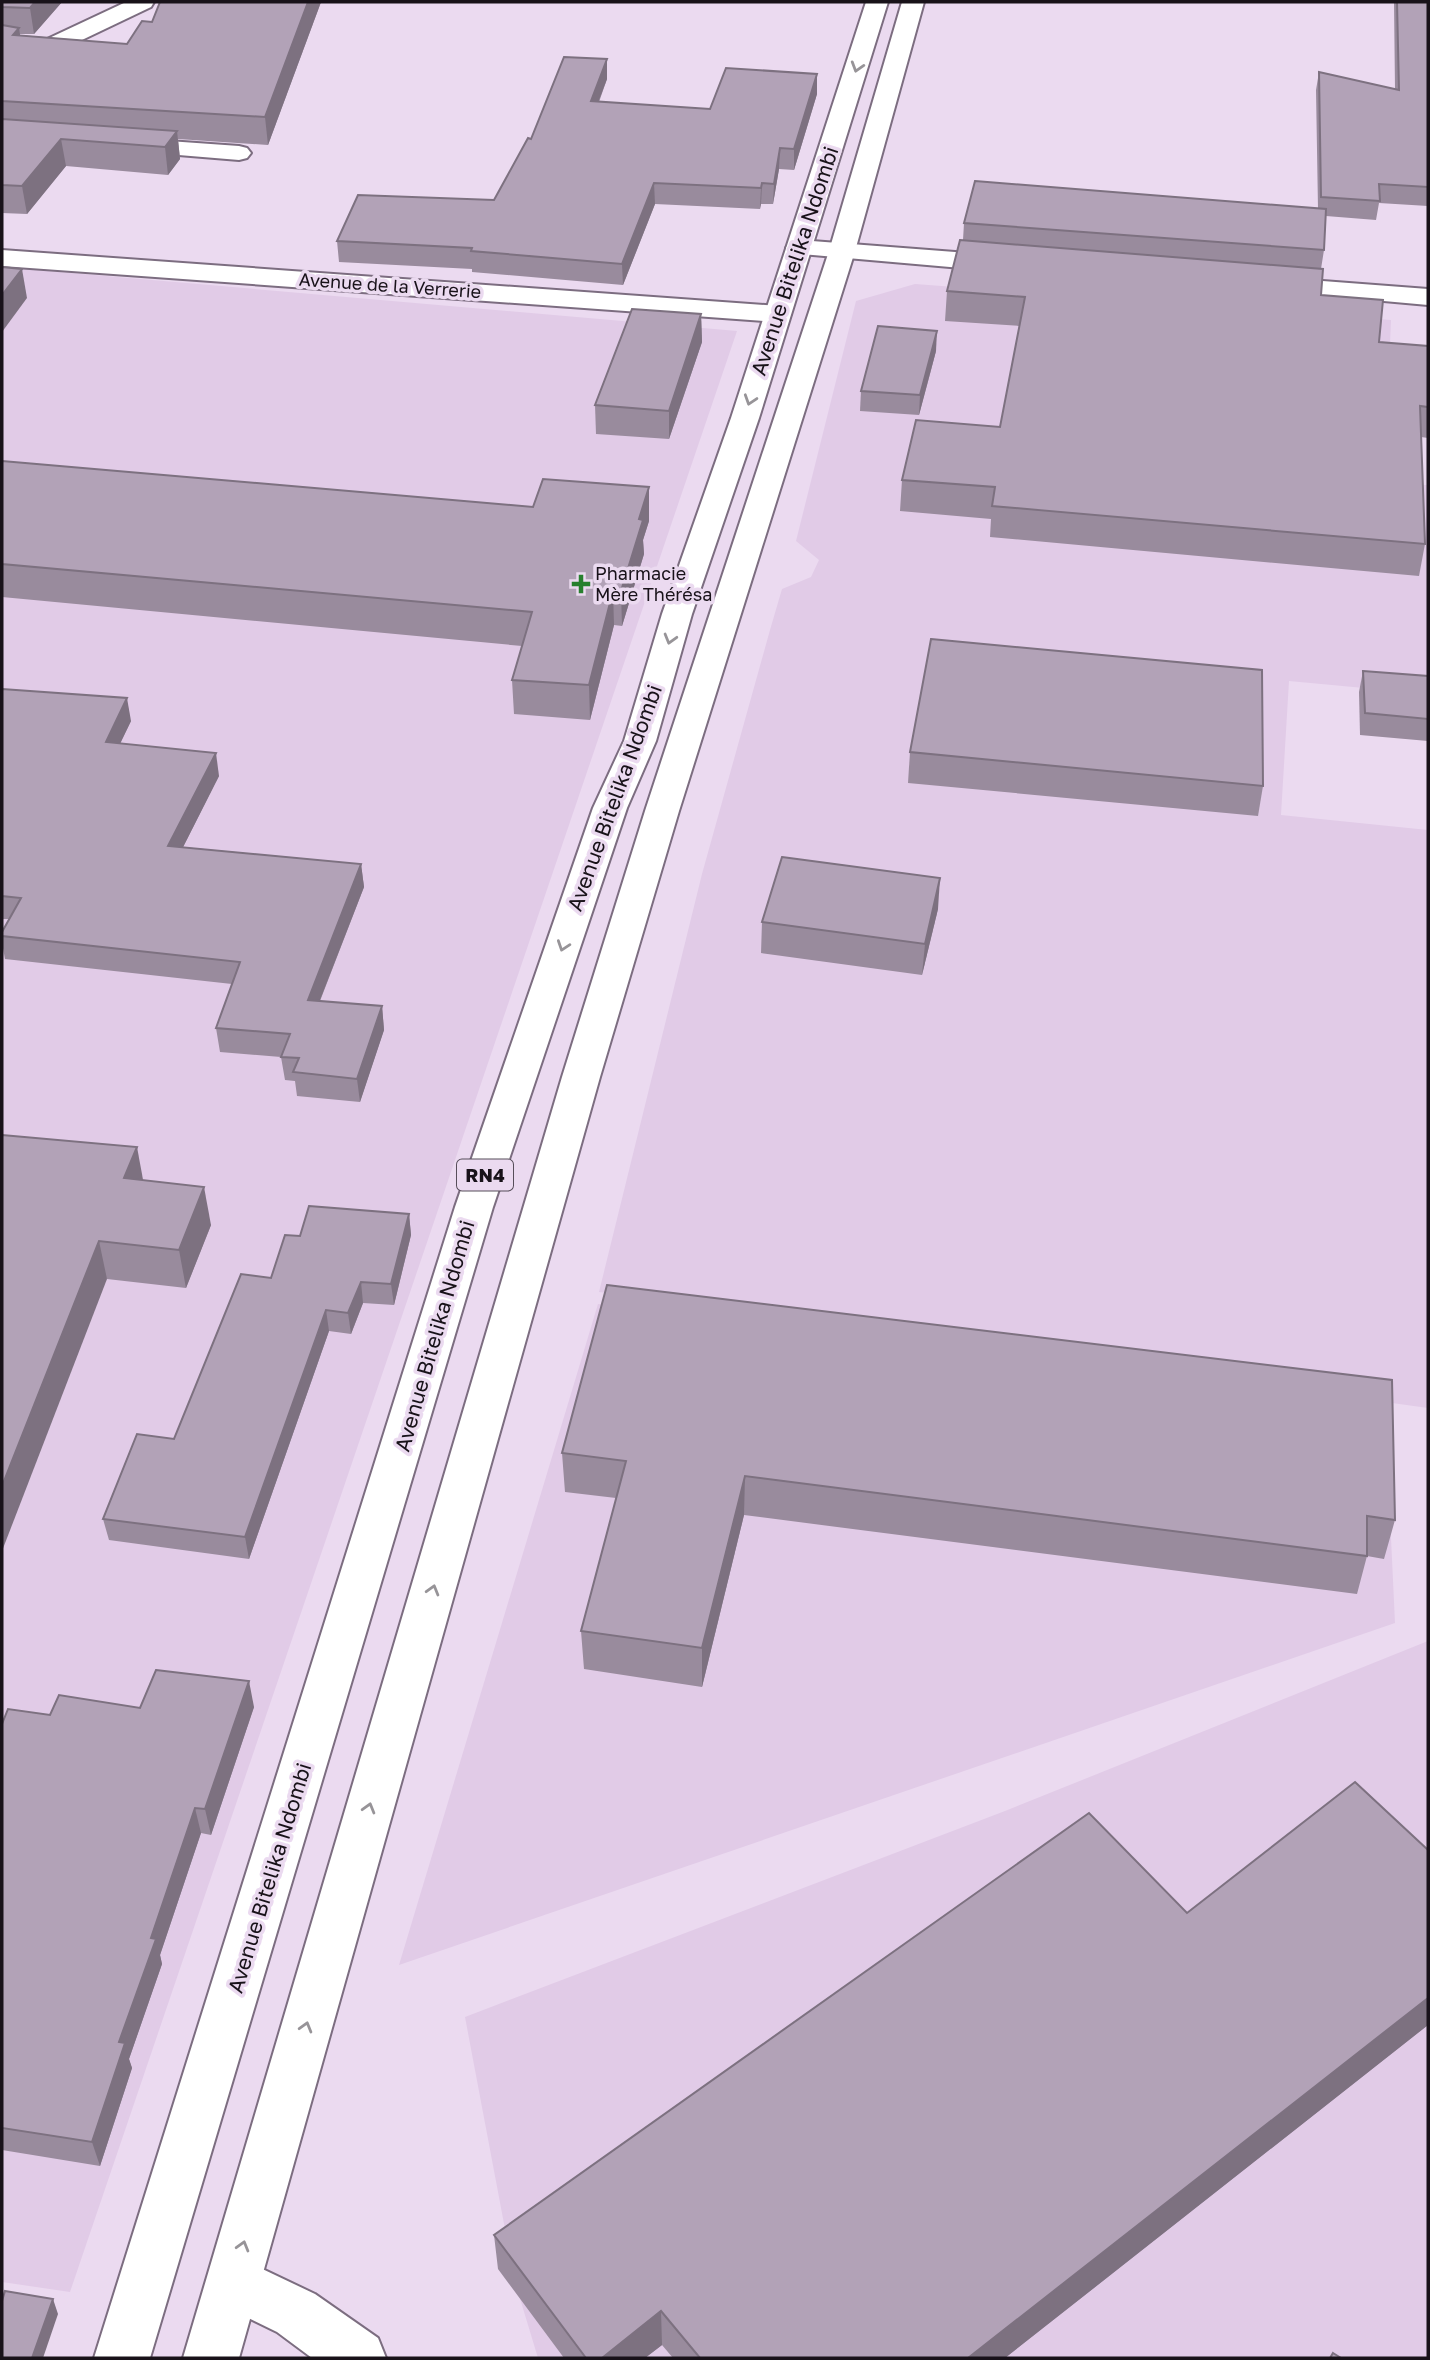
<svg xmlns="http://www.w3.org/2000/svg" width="1430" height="2360" viewBox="0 0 1430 2360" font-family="'Golos Text',sans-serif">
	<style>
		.built { fill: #e1cbe7 }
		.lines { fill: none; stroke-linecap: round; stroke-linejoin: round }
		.minor-casing { stroke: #7c6d80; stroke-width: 4 }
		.tertiary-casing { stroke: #7c6d80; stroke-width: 4 }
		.trunk-casing { stroke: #7c6d80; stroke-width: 4 }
		.minor { fill: #fff; fill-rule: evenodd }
		.tertiary { fill: #fff; fill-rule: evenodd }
		.trunk { fill: #fff; fill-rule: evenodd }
		.wall { fill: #998b9d }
		.shaded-wall { fill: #7d7180 }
		.building { fill: #b2a2b7; stroke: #7d7180; stroke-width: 2 }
		.oneway { stroke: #979498 }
		.poi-dot { fill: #27802e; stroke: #ebdaf0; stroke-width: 2.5 }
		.labels { text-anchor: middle; stroke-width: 7; stroke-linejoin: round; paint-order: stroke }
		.far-street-label { font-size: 18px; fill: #181219; stroke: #ebdaf0 }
		.far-poi-label { font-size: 18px; fill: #181219; stroke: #ebdaf0; text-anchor: start }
		.shield { fill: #ebdaf0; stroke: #574e5a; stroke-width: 2 }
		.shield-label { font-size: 19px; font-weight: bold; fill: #181219 }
		.street-label { font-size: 21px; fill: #181219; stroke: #ebdaf0 }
	</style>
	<rect width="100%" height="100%" fill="#ebdaf0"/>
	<g class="built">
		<path d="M2,267L737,331L70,2292L2,2282Z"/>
		<path d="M915,284L1391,320L1390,344L1362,483L1428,485V694L1289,681L1281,815L1428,830V1408L599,1292L702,874L770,630L782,589L811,577L819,560L796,541L856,301Z"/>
		<path d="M598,1304L1385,1410L1395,1623L399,1965Z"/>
		<path d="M1428,1641V2358H538L515,2282L465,2017L1005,1811Z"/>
	</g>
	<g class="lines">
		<g class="minor-casing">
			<g id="minor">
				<path d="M126,2H154L151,7L61,50H45L42,45L45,40Z"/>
				<path d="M126,138L239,146L247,148L251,153L247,158L239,160L118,150L114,145L118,140Z"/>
				<path d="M2,250L778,306L787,308L791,314L787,320L778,322L2,266Z"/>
			</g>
		</g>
		<g class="tertiary-casing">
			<g id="tertiary">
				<path d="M799,240L1007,256L1016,259L1020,264L1016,269L1007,272L790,253L786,248L790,243Z"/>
				<path d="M1270,277L1428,289V305L1261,290L1257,285L1261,280Z"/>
				<path d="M233,2255L315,2294L378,2338L386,2358H312L277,2332L214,2301L206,2282L214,2263Z"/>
			</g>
		</g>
		<g class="trunk-casing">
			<g id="trunk">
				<path d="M866,2H888L759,418L692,614L656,741L627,808L493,1207L150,2358H94L455,1207L593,808L624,741L662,614L731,418Z"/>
				<path d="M902,2H924L855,251L679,811L600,1077L239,2358H183L562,1077L645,811L829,251Z"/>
			</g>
		</g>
		<use href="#minor" class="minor"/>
		<use href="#tertiary" class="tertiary"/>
		<use href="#trunk" class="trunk"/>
	</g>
	<g class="wall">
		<path d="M2,2H62L34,34H20V35L127,44L152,22L160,2H321L268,145L178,139L180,159L168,175L66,166L27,214L2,213Z"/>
		<path d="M1394,2H1428V206L1379,203L1376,220L1326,216L1324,250L1321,269V295L1379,342L1428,346V438L1421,437L1425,544L1419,576L990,537L991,519L900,511L902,480L1000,427L1020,326L945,321L947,291L963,240L964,223L1318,209L1316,90L1319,72L1395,89Z"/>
		<path d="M607,59V79L599,102L710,109L817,74V94L794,170L779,169L773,204H761L760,209L655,204L623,285L472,272V269L339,262L337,241L494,200L531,139Z"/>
		<path d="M701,314L702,342L669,439L596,434L595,405Z"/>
		<path d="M936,351L919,415L860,411L861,391Z"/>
		<path d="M2,461L649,521L643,540L644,554L622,626L614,625L590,720L514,714L512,680L522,646L2,597Z"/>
		<path d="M1363,671L1428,676V741L1360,735L1359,692Z"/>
		<path d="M2,689L131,721L120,743L219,776L183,847L361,864L364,887L320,1001L382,1006L384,1030L360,1102L297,1096L295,1081L285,1080L281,1057L220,1052L216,1028L232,984L5,959L2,943V932L9,919H2Z"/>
		<path d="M910,752L1263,786L1258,816L908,783Z"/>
		<path d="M938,909L922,975L761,953L762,922Z"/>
		<path d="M2,1135L143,1180L211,1225L186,1288L107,1279Z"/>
		<path d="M409,1214L411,1235L394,1305L363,1303L351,1334L329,1331L249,1559L109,1540L103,1519L174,1439L271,1278L300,1236Z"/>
		<path d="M607,1285L1395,1520L1384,1559L1367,1556L1357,1594L744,1515L702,1687L584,1669L581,1631L616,1498L565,1492L562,1453Z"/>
		<path d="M254,1707L211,1835L201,1833L160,1955L162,1964L129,2059L132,2068L100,2166L2,2150V1724L50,1715L140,1708Z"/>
		<path d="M1187,1913L1428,2025L1005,2358H673L662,2345L645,2358H564L498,2269L494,2235Z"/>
	</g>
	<g class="shaded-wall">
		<path d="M35,2H62L34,34L30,8Z"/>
		<path d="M308,2H321L268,145L265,117Z"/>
		<path d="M19,28L23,54L13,35Z"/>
		<path d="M607,59V79L591,121V101Z"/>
		<path d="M817,74V94L794,170V149Z"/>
		<path d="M177,131L180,159L168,175L165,147Z"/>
		<path d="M61,139L66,166L27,214L22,186Z"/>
		<path d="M780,148L779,169L773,204L774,184Z"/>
		<path d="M654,183L655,204L623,285L622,264Z"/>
		<path d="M762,183L761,204L760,209L761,188Z"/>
		<path d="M22,269L27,298L2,332V295Z"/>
		<path d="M701,314L702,342L669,439V411Z"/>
		<path d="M937,331L936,351L919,415L920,395Z"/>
		<path d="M649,487V521L643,540L644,554L622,626L621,591L639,519Z"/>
		<path d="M613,591L614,625L590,720L589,685Z"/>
		<path d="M127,698L131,721L110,765L106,742Z"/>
		<path d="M216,753L219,776L172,869L168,846Z"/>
		<path d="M361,864L364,887L311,1023L308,1000Z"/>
		<path d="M940,878L938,909L922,975L925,944Z"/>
		<path d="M382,1006L384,1030L360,1102L357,1079Z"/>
		<path d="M137,1147L144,1185L124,1178Z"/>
		<path d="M204,1187L211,1225L186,1288L179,1250Z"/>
		<path d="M409,1214L411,1235L394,1305L391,1284Z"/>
		<path d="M99,1241L107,1279L2,1551V1486Z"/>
		<path d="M361,1282L363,1303L351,1334L348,1313Z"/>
		<path d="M326,1310L329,1331L249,1559L245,1537Z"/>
		<path d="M745,1476L744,1515L702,1687V1648Z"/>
		<path d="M249,1681L254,1707L211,1835L205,1809Z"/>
		<path d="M195,1808L201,1833L160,1955L162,1964L129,2059L132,2068L100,2166L92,2142L119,2042L151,1938Z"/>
		<path d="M1428,1998V2025L1005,2358H968Z"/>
		<path d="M53,2299L58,2314L43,2358H32Z"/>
		<path d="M661,2311L662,2345L645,2358H602Z"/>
	</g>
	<g class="building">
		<path d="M2,2H35L30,8L2,7Z"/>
		<path d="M160,2H308L265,117L2,101V25L19,28L13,35L127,44L142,21L152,22Z"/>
		<path d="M1397,2H1428V187L1379,184L1380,201L1321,197L1319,72L1399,90Z"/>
		<path d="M564,57L607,59L591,101L710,109L726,68L817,74L794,149L780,148L774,184L762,183L761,188L654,183L622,264L471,251L472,248L337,241L358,195L494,200L528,138L531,139Z"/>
		<path d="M2,119L177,131L165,147L61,139L22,186L2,185Z"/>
		<path d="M975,181L1326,209L1324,250L964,223Z"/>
		<path d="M960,240L1323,269L1321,295L1383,300L1379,342L1428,346V407L1420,406L1425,544L992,506L995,487L902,480L916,420L1000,427L1025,297L947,291Z"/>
		<path d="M2,267L22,269L2,295Z"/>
		<path d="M632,309L701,314L669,411L595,405Z"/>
		<path d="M878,326L937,331L920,395L861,391Z"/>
		<path d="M2,461L533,507L543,479L649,487L639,519L643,520L621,591H613L589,685L512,680L532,612L2,564Z"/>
		<path d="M931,639L1262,670L1263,786L910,752Z"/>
		<path d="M1363,671L1428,676V719L1365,713Z"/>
		<path d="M2,689L127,698L106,742L216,753L168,846L361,864L308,1000L382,1006L357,1079L293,1072L299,1058L281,1057L290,1034L216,1028L240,962L2,936V932L21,898L2,896Z"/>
		<path d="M782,857L940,878L925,944L762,922Z"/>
		<path d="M2,1135L137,1147L124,1178L204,1187L179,1250L99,1241L2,1486Z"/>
		<path d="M309,1206L409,1214L391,1284L361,1282L348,1313L326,1310L245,1537L103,1519L137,1434L174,1439L241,1274L271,1278L285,1235L300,1236Z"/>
		<path d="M607,1285L1392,1380L1395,1520L1367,1516V1556L745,1476L702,1648L581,1631L626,1461L562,1453Z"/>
		<path d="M156,1670L249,1681L205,1809L195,1808L151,1938L156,1939L119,2042L125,2043L92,2142L2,2128V1724L8,1709L50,1715L59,1695L140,1708Z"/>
		<path d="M1355,1782L1428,1850V1998L968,2358H700L661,2311L602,2358H586L494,2235L1089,1813L1187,1913Z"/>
		<path d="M5,2291L53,2299L32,2358H2V2301Z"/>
		<path d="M1333,2353L1341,2358H1330Z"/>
	</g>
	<defs><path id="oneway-chevron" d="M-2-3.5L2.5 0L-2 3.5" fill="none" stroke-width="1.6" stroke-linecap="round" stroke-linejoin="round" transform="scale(1.75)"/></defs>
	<g class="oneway">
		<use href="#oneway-chevron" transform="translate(857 67) rotate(107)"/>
		<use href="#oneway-chevron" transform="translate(750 400) rotate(108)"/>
		<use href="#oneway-chevron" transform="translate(670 639) rotate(106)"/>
		<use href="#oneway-chevron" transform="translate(563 946) rotate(109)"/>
		<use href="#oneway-chevron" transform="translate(433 1590) rotate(-74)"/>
		<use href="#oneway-chevron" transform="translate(369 1808) rotate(-74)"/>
		<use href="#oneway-chevron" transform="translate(306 2027) rotate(-74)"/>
		<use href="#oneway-chevron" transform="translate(243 2246) rotate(-74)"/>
	</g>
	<path class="poi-dot" d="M577.5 573.5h7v7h7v7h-7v7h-7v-7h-7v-7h7z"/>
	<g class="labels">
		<g class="far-street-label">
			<text transform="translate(390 286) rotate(4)" y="6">Avenue de la Verrerie</text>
		</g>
		<g class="far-poi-label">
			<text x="595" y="580">Pharmacie<tspan x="595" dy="21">Mère Thérésa</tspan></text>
		</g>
		<rect class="shield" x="457" y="1159.5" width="56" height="31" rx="5"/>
		<g class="shield-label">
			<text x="485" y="1182">RN4</text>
		</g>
		<g class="street-label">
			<text transform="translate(795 261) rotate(-72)" y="7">Avenue Bitelika Ndombi</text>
			<text transform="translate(615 798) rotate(-70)" y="7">Avenue Bitelika Ndombi</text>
			<text transform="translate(435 1336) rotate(-74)" y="7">Avenue Bitelika Ndombi</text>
			<text transform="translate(270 1878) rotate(-73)" y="7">Avenue Bitelika Ndombi</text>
		</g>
	</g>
	<rect width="1430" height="2360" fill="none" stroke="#181219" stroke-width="7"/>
</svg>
